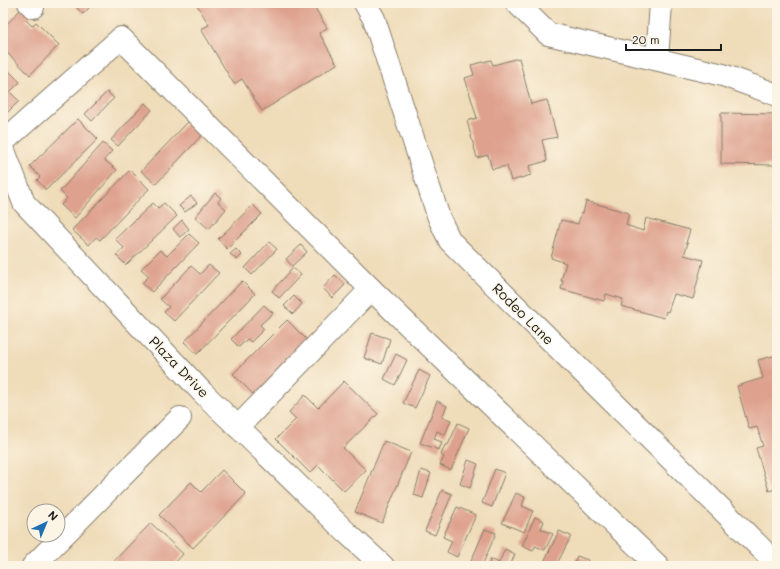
<svg xmlns="http://www.w3.org/2000/svg" width="780" height="569" viewBox="0 0 780 569" font-family="Mali,sans-serif">
	<style>
		.building { fill: #dea18e }
		.lines { fill: none; stroke-linecap: round; stroke-linejoin: round }
		.minor-casing { stroke: #867c6a; stroke-width: 24 }
		.minor { stroke: #fff; stroke-width: 22 }
		.labels { text-anchor: middle; stroke-width: 3; stroke-linejoin: round; paint-order: stroke }
		.street-label { font-size: 14px; fill: #1c1c1c; stroke: #fcf5e5 }
	</style>
	<rect width="100%" height="100%" fill="#fcf5e5"/>
	<filter id="ink" filterUnits="userSpaceOnUse"><feTurbulence type="fractalNoise" baseFrequency=".025" numOctaves="2"/><feDisplacementMap in="SourceGraphic" scale="8" xChannelSelector="R" yChannelSelector="G"/><feConvolveMatrix kernelMatrix="1 2 1 2 8 2 1 2 1" color-interpolation-filters="sRGB"/></filter>
	<filter id="wash" filterUnits="userSpaceOnUse"><feTurbulence type="fractalNoise" baseFrequency=".012" numOctaves="4" result="noise"/><feDisplacementMap in="SourceGraphic" scale="16" xChannelSelector="R" yChannelSelector="G"/><feGaussianBlur stdDeviation="0.9" result="paint"/><feColorMatrix in="noise" values="0 0 0 0 0 0 0 0 0 0 0 0 0 0 0 0 0 1.4 0 .05"/><feComposite in="paint" operator="in"/></filter>
	<g filter="url(#wash)">
		<rect width="100%" height="100%" fill="#efdcb9"/>
		<g id="blocks">
			<g class="building">
				<path d="M72,3H94L83,14Z"/>
				<path d="M196,3H312L327,28L319,33L337,64L262,111L242,79L234,84L201,29L209,25Z"/>
				<path d="M23,7L31,15L26,20L32,26L36,22L59,45L30,75L3,49V28Z"/>
				<path d="M519,58L531,104L547,100L557,137L542,140L547,161L529,166L531,175L511,181L507,166L492,169L488,155L477,158L467,121L477,118L465,78L474,75L471,65L491,60L493,65Z"/>
				<path d="M3,65L20,82L10,92L19,101L4,116L3,115Z"/>
				<path d="M107,92L114,98L92,121L85,114Z"/>
				<path d="M145,103L152,110L118,146L111,140Z"/>
				<path d="M721,113L777,114V165L721,164Z"/>
				<path d="M78,119L98,139L46,190L37,180L40,177L30,166Z"/>
				<path d="M190,120L204,133L156,184L141,171Z"/>
				<path d="M103,143L112,151L104,160L117,170L75,218L61,205L67,198L60,191Z"/>
				<path d="M130,170L149,189L100,240L96,237L89,245L72,230Z"/>
				<path d="M215,193L221,198L218,202L226,209L209,229L195,217Z"/>
				<path d="M191,196L197,203L185,212L179,206Z"/>
				<path d="M586,201L629,213L626,225L643,231L646,218L690,230L686,243H688L684,255L703,260L693,299L674,294L668,312L666,311L664,318L621,306L623,299L606,294L604,301L561,289L563,281H561L566,263L551,258L561,220L578,224L581,213H583Z"/>
				<path d="M153,203L158,208L164,203L177,216L126,265L116,255L124,248L115,239Z"/>
				<path d="M253,205L262,214L227,249L218,239Z"/>
				<path d="M182,220L189,229L180,237L173,229Z"/>
				<path d="M189,234L199,243L152,292L142,283L149,276L141,269L160,250L167,256Z"/>
				<path d="M269,242L277,249L252,275L245,268Z"/>
				<path d="M301,245L307,252L292,266L286,259Z"/>
				<path d="M236,249L242,255L237,260L230,254Z"/>
				<path d="M209,265L219,273L174,321L164,312L169,307L160,299L191,266L200,274Z"/>
				<path d="M293,268L301,275L279,298L272,291Z"/>
				<path d="M335,275L345,285L332,298L323,288Z"/>
				<path d="M242,281L255,294L197,354L184,342Z"/>
				<path d="M294,296L302,304L293,314L284,306Z"/>
				<path d="M264,305L273,313L260,325L264,329L251,342L247,339L239,347L231,339Z"/>
				<path d="M287,320L311,344L257,398L233,374Z"/>
				<path d="M372,333L390,339L382,364L364,358Z"/>
				<path d="M396,354L407,360L395,385L384,379Z"/>
				<path d="M777,355V491L776,489L769,491L756,448L763,446L757,427L749,429L737,386L763,378L758,360Z"/>
				<path d="M419,370L430,376L415,408L403,403Z"/>
				<path d="M344,381L378,414L343,448L366,470L344,491L318,465L310,473L276,439L296,419L289,412L305,395L318,408Z"/>
				<path d="M437,401L447,406L442,417L451,420L445,435L437,431L434,439L442,442L439,450L420,443Z"/>
				<path d="M458,423L469,428L451,470L440,465L444,457L441,455L445,445H448Z"/>
				<path d="M384,441L411,452L382,523L355,512Z"/>
				<path d="M468,460L478,464L470,488L460,484Z"/>
				<path d="M495,469L505,473L492,507L482,503Z"/>
				<path d="M222,470L246,494L193,548L159,515L191,482L201,492Z"/>
				<path d="M421,470L431,473L423,498L414,495Z"/>
				<path d="M442,490L452,494L435,535L425,531Z"/>
				<path d="M516,493L525,497L522,506L533,511L524,532L502,523Z"/>
				<path d="M457,507L476,515L457,557L447,552L452,541L443,537Z"/>
				<path d="M535,517L544,521L541,529L553,534L545,550L535,546L533,551L522,546Z"/>
				<path d="M151,523L183,554L172,566H109Z"/>
				<path d="M485,529L496,533L482,566H469Z"/>
				<path d="M559,531L571,536L556,566H542Z"/>
				<path d="M505,549L515,554L510,566H488L491,559L499,563Z"/>
				<path d="M577,556L588,560L586,566H573Z"/>
			</g>
		</g>
	</g>
	<g filter="url(#ink)">
		<use href="#blocks" fill-opacity="0" stroke="#867c6a" stroke-width="1"/>
		<g class="lines">
			<g class="minor-casing">
				<g id="minor">
					<path d="M29,3L33,7"/>
					<path d="M365,3L374,19L439,218L450,241L777,564"/>
					<path d="M517,3L548,34L723,75L777,95"/>
					<path d="M657,59L661,3"/>
					<path d="M3,142L121,38L371,289L658,566"/>
					<path d="M3,148L24,203L202,392L347,533L383,566"/>
					<path d="M238,427L371,289"/>
					<path d="M33,566L180,418"/>
				</g>
			</g>
			<use href="#minor" class="minor"/>
		</g>
	</g>
	<g class="labels">
		<g class="street-label">
			<text transform="translate(523 314) rotate(45)" y="5">Rodeo Lane</text>
			<text transform="translate(179 367) rotate(46)" y="5">Plaza Drive</text>
		</g>
	</g>
	<rect width="780" height="569" fill="none" stroke="#fcf5e5" stroke-width="16"/>
	<g transform="translate(46 523) rotate(44)"><circle r="19" fill="#fcf5e5" stroke="#a29e95"/>
	<path d="M0-3L7 15L0 10L-7 15Z" fill="#1f6fb2"/>
	<text y="-6" font-size="11" font-weight="bold" text-anchor="middle" fill="#1c1c1c">N</text>
	</g>
	<path d="M626 44v6h95v-6" fill="none" stroke="#1c1c1c" stroke-width="2"/>
	<text x="632" y="44" font-size="12" fill="#1c1c1c" stroke="#fcf5e5" stroke-width="3" paint-order="stroke">20 m</text>
</svg>
